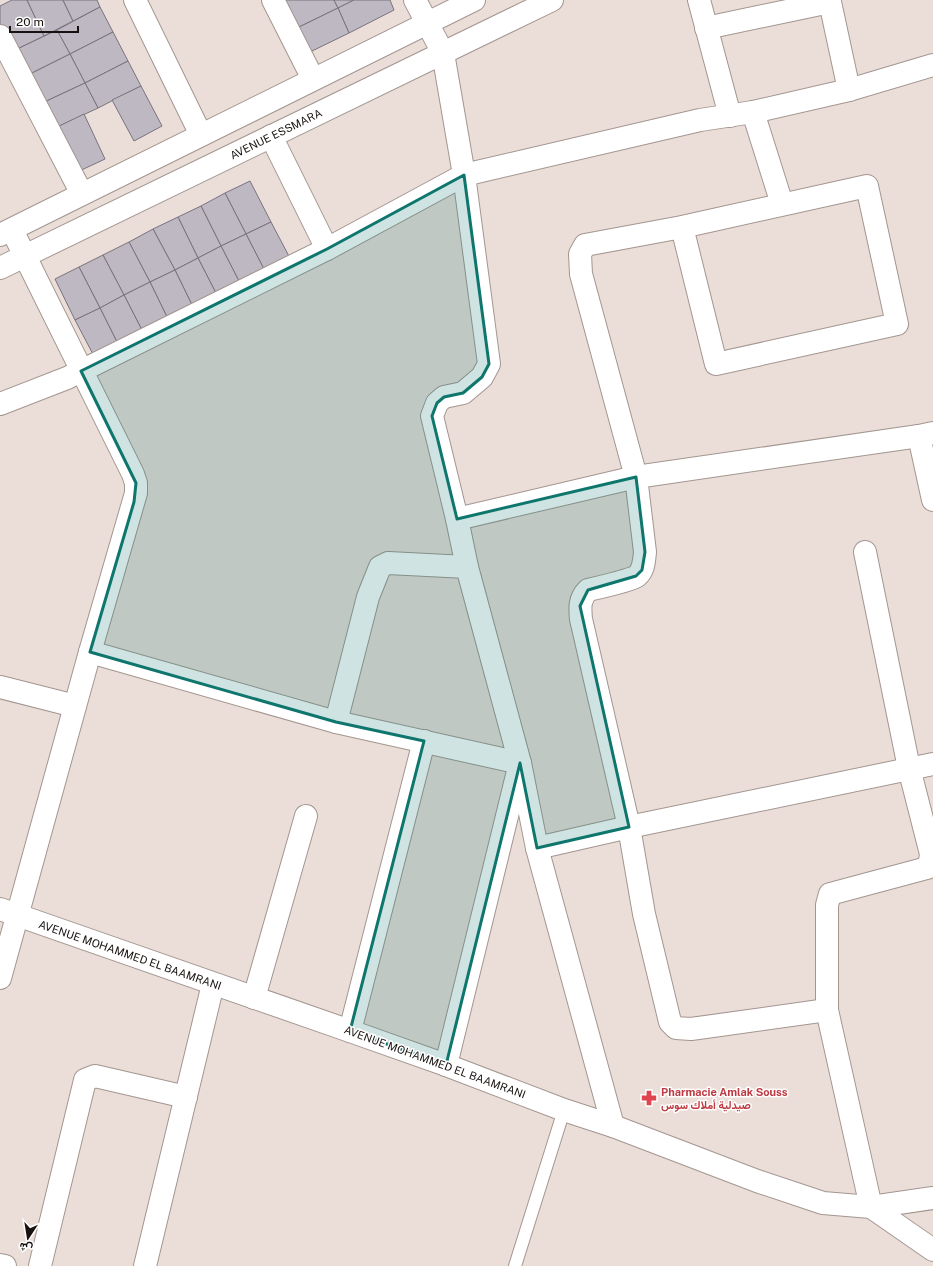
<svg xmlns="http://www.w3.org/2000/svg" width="933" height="1266" viewBox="0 0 933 1266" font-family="'Public Sans',Vazirmatn,sans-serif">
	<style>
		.building { fill: #beb8c3; stroke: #79737e }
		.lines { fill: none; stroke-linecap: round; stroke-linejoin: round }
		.lane-casing { stroke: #a39691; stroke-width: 14 }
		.street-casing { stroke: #a39691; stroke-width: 24 }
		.lane { stroke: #fff; stroke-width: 12 }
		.street { stroke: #fff; stroke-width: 22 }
		.marked { fill: #0f766e; fill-opacity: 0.2; stroke: #0f766e; stroke-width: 3; stroke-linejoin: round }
		.labels { text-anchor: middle; stroke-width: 3; stroke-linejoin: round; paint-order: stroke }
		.street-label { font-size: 11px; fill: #171210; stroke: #fff }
		.health-label { font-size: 11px; font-weight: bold; fill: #be3a42; stroke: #fff; text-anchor: start }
	</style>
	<rect width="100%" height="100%" fill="#ebddd7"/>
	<g class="building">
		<path d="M12,0H27L44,36L13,51L0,24V6Z"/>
		<path d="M27,0H63L73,21L44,36Z"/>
		<path d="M63,0H97L100,7L73,21Z"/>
		<path d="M285,0H334L338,8L299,27Z"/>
		<path d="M334,0H354L338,8Z"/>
		<path d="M354,0H390L394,10L349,33L338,8Z"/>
		<path d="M100,7L113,32L70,54L57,30Z"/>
		<path d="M338,8L349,33L310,52L299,27Z"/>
		<path d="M57,30L70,54L26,76L13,51Z"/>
		<path d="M113,32L128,61L85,83L70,54Z"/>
		<path d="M70,54L85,83L40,104L26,76Z"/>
		<path d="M128,61L141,86L98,108L85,83Z"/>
		<path d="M85,83L98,108L53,129L40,104Z"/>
		<path d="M141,86L162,126L134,141L112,100Z"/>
		<path d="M84,114L105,159L75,173L53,129Z"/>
		<path d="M250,181L271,222L246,234L225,193Z"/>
		<path d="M225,193L246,234L221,246L201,206Z"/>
		<path d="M201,206L221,246L198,258L178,217Z"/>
		<path d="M178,217L198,258L175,270L153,229Z"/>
		<path d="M271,222L291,260L266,273L246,234Z"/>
		<path d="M153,229L175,270L150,282L129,242Z"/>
		<path d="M246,234L266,273L241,285L221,246Z"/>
		<path d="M129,242L150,282L124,295L103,255Z"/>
		<path d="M221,246L241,285L218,297L198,258Z"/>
		<path d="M103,255L124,295L100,308L79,267Z"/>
		<path d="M198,258L218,297L194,309L175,270Z"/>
		<path d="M79,267L100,308L75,320L55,279Z"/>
		<path d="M175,270L194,309L169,321L150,282Z"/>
		<path d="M150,282L169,321L144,334L124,295Z"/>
		<path d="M124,295L144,334L119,346L100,308Z"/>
		<path d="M100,308L119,346L95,358L75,320Z"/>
	</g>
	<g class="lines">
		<g class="lane-casing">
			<path id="lane" d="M515,1266L564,1110"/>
		</g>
		<g class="street-casing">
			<g id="street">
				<path d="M135,0L201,135"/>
				<path d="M273,0L313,79"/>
				<path d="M415,0L443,53L464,175L489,364L482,377L463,393L444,397L437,403L432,416L457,519L467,567L520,763L537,848L613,1126"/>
				<path d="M699,0L730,116"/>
				<path d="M706,28L830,2L849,90"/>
				<path d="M0,36L82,194"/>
				<path d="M753,112L782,204"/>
				<path d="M271,136L327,249"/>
				<path d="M682,227L716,364L897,324L867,186L682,227L585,245L580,254L581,274L636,477L645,552C644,561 644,570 637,576C631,580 597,588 588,590C579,599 580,608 581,619L629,827L644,914L670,1022L676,1028L691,1029L827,1010"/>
				<path d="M0,235L474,0"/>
				<path d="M0,268L552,0"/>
				<path d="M0,404L67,378L327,249L464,175L700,120L753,112L849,90L933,65"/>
				<path d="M919,436L933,500"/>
				<path d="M457,519L636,477L919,436L933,433"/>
				<path d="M865,552L909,768L931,854L930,861L927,868L830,894L827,905V1010L871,1207L933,1250"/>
				<path d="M90,652L336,722L520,763L446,1065"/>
				<path d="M0,687L75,706"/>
				<path d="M336,722L368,597L380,567L388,563L467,567"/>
				<path d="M537,848L629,827L933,764"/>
				<path d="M0,909L350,1031L446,1065L564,1110L613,1126L757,1181L823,1203L871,1207L933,1198"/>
				<path d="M0,978L90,652L136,493V483L133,474L12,230"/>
				<path d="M254,998L306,816"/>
				<path d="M350,1031L424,741"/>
				<path d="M0,1265L5,1266"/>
				<path d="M40,1266L85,1080L95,1076L186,1097"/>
				<path d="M145,1266L213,984"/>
			</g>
		</g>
		<use href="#lane" class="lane"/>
		<use href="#street" class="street"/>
	</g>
	<path class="marked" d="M464,175L489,364L482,377L463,393L444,397L437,403L432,416L457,519L636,477L645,552L642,570L636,576L588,590L580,606L629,827L537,848L520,763L446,1065L350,1031L424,741L336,722L90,652L134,502L136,483L81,371L327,249Z"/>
	<defs>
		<g id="pharmacy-bare" transform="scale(1.2)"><path d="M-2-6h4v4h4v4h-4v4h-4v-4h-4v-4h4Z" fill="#e0444e" stroke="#fff" stroke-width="2.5" paint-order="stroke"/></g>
	</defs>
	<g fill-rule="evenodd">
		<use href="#pharmacy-bare" x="649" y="1098"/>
	</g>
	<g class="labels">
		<g class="street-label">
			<text transform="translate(276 134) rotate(-26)" y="4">AVENUE ESSMARA</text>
			<text transform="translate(130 955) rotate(19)" y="4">AVENUE MOHAMMED EL BAAMRANI</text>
			<text transform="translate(435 1062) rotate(20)" y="4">AVENUE MOHAMMED EL BAAMRANI</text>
		</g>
		<g class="health-label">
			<text x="661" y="1096">Pharmacie Amlak Souss<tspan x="661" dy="13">صيدلية أملاك سوس</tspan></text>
		</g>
	</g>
	<g transform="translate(28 1238) rotate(192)" stroke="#ffffff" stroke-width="3" paint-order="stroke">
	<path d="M0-3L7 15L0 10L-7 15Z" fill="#171210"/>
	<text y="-6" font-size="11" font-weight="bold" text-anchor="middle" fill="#171210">ش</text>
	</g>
	<path d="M10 26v6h68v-6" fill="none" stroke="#171210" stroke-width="2"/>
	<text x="16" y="26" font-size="12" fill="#171210" stroke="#ffffff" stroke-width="3" paint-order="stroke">20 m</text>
</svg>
